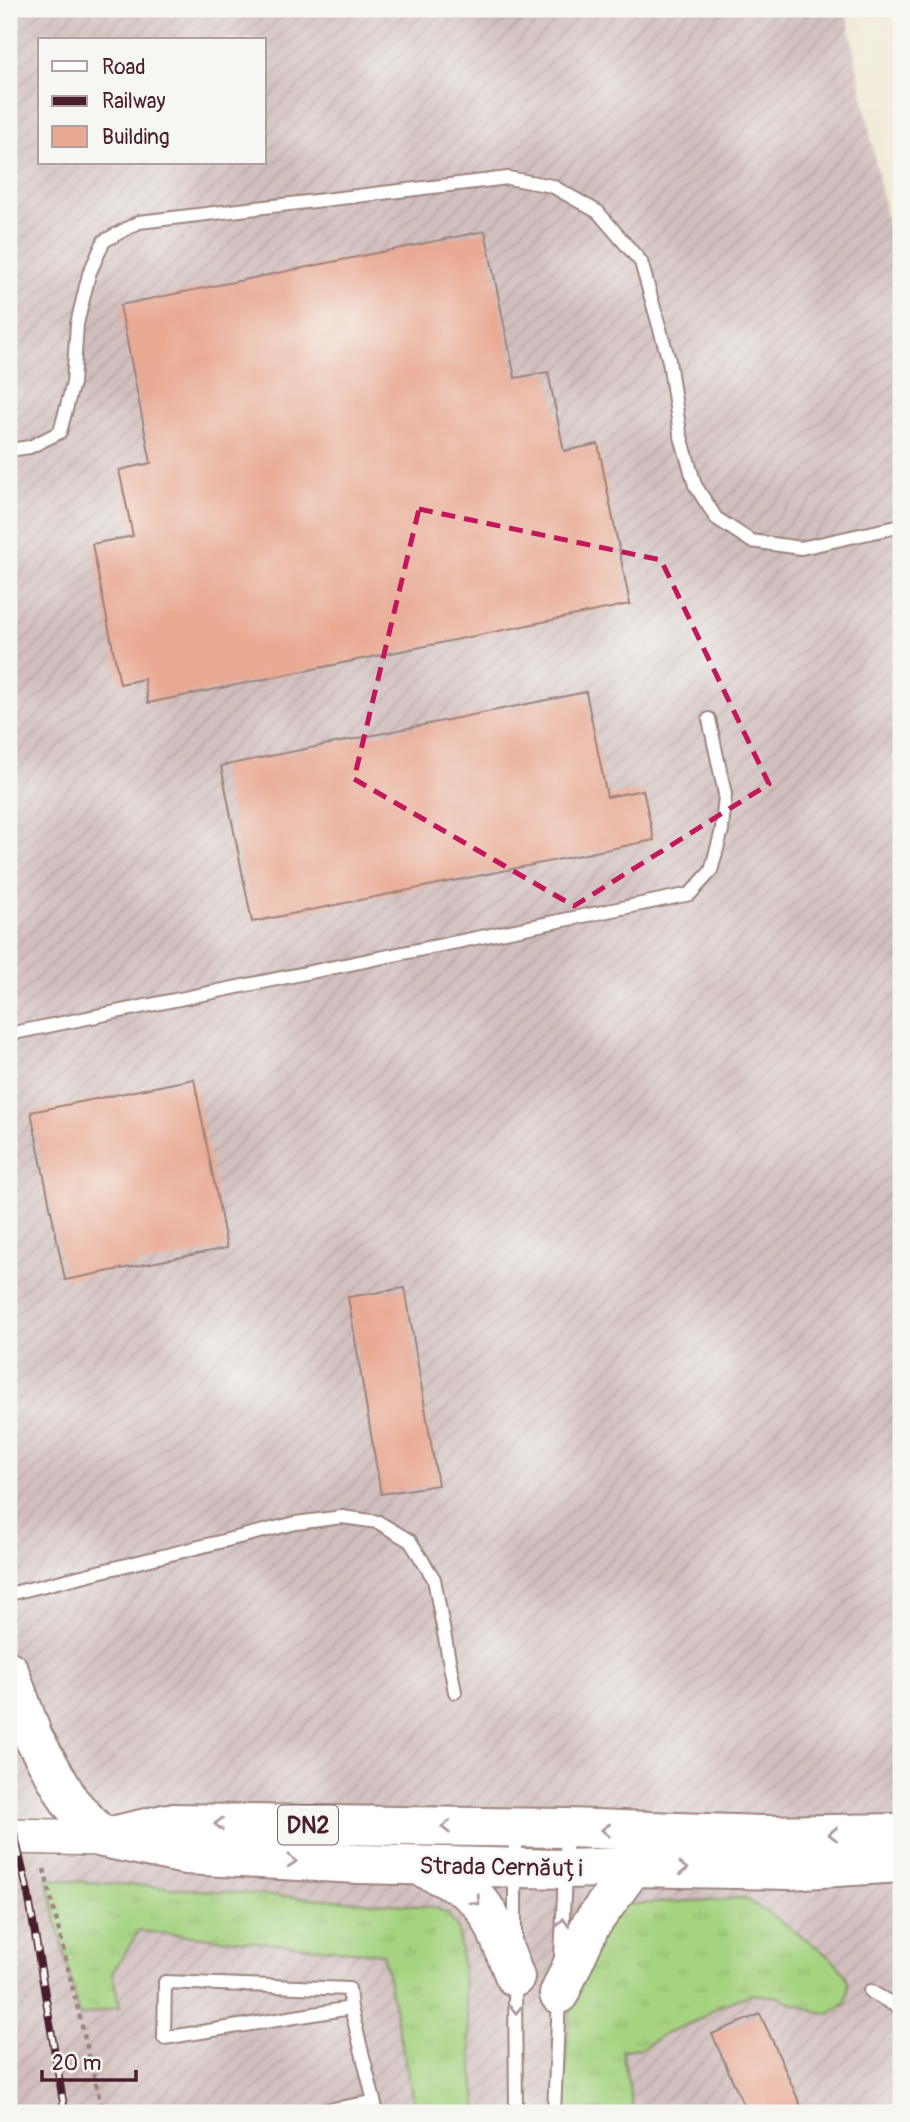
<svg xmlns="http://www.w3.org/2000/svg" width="910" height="2122" viewBox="0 0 910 2122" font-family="Pangolin,sans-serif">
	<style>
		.industrial { fill: url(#industrial-furrows); fill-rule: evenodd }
		.grass { fill: url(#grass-tufts); stroke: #787956; stroke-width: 2 }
		.building { fill: #e9aa94 }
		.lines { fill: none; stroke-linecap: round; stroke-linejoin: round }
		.lane-casing { stroke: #9d847e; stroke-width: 16 }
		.secondary-casing { stroke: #9d847e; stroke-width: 38 }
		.primary-casing { stroke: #9d847e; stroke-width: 42 }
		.path { stroke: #9d847e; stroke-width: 4.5; stroke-dasharray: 5 5; stroke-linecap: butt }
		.lane { stroke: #fff; stroke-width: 12 }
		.secondary { stroke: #fff; stroke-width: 35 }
		.primary { stroke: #fff; stroke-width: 38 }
		.rail-casing { stroke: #4a1f2b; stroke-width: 8 }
		.rail { stroke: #f6f6f2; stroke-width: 5; stroke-dasharray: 16; stroke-linecap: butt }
		.oneway { stroke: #ae9aa0 }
		.marked { fill: none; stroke: #c2185b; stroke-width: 5; stroke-dasharray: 14 9; stroke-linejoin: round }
		.labels { text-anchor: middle; stroke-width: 5; stroke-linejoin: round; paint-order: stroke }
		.shield { fill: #f6f6f2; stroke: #7e6067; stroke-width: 2 }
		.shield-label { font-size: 23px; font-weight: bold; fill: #4a1f2b }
		.street-label { font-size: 24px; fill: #4a1f2b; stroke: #f6f6f2 }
	</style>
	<defs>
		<pattern id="industrial-furrows" width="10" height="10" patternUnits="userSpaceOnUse" patternTransform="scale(1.75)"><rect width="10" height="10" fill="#d1bfbe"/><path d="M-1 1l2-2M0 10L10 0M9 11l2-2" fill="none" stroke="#b5a4a3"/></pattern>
		<pattern id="grass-tufts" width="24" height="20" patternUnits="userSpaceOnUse" patternTransform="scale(1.75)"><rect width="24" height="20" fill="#a6d381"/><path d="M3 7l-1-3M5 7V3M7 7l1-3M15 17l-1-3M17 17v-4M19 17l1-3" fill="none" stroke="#90b570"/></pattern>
	</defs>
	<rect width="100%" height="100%" fill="#f6f6f2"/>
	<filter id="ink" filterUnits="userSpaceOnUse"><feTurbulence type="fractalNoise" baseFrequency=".0143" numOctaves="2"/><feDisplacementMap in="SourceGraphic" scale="14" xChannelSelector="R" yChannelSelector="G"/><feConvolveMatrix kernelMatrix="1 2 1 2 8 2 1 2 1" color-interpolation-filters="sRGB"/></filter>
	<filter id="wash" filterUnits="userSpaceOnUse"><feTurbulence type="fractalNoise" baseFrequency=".00686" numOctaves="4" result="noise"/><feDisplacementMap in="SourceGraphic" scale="28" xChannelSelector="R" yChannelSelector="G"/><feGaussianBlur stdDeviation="1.57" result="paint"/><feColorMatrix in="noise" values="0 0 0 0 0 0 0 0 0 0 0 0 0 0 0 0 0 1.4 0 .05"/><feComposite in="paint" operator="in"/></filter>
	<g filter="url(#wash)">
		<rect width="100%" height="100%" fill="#f0e8d2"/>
		<path class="industrial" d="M9,9H846L901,294V2113H9ZM40,40H264V163H40Z"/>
		<g class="grass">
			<path d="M47,1879L433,1907L447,1913L458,1929L478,2113H416L383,1954L139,1931L112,1973L120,2007L79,2016Z"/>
			<path d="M744,1898C765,1912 838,1956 846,1976C850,1984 848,1995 846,2003L829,2014L816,2012L778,1997L752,1994L717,2007L698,2020L664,2034L642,2048L622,2050L634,2113H562L569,2016L591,1949L622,1905Z"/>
		</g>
		<g id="blocks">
			<g class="building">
				<path d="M485,231L515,378L548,372L564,451L598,444L630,604L148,703L144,679L120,684L92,544L133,536L119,470L151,463L120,305Z"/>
				<path d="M586,692L607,797L643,790L654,840L252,922L221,766Z"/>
				<path d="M194,1079L227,1248L65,1280L31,1112Z"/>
				<path d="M405,1288L438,1485L381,1494L348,1297Z"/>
				<path d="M760,2014L773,2042L804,2113H747L712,2034Z"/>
			</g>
		</g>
	</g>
	<g filter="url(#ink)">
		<use href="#blocks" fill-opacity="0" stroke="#9d847e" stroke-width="2"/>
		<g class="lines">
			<g class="lane-casing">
				<g id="lane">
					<path d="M9,450L30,447L60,432L73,383L77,324L89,274L104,241L139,222L508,178L552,186L598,212L641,262L669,361L680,433L695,485L716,518L751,541L801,548L901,526"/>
					<path d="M9,1034L690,894L711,871L722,830L725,794L709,719"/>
					<path d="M9,1594L296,1523L342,1517L378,1522L410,1541L434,1579L455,1692"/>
					<path d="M515,1830V1938"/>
					<path d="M561,1957L567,1832"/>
					<path d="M515,1981L516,2113"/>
					<path d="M870,1991L901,2009"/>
					<path d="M351,2008L164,2038L165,1982L349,1989L351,2008L377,2113"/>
					<path d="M311,2113L374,2102"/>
					<path d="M554,2113L559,1997"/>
				</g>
			</g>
			<g class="secondary-casing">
				<path id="secondary" d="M9,1836L103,1838"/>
			</g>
			<g class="primary-casing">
				<g id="primary">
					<path d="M9,1671L33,1737L70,1802L103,1838"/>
					<path d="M116,1835L168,1823L567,1828L761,1835L901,1833"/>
					<path d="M103,1838L185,1855L358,1864L566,1869L633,1867L789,1870L901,1863"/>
					<path d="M424,1868C442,1877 461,1884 476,1898C494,1915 505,1954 515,1977"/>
					<path d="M559,1994L590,1926L633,1867"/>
				</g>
			</g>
			<path class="path" d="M44,1869L103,2113"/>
			<use href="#lane" class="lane"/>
			<use href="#secondary" class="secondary"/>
			<use href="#primary" class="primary"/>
			<g class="rail-casing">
				<path id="rail" d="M9,1811L28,1893L65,2113"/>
			</g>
			<use href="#rail" class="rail"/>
		</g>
		<defs><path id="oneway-chevron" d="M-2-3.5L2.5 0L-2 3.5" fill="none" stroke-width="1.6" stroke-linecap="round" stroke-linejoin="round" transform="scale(1.75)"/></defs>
		<g class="oneway">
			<use href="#oneway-chevron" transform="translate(219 1824) rotate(-179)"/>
			<use href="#oneway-chevron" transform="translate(446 1827) rotate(-179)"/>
			<use href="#oneway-chevron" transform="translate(606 1830) rotate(-178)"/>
			<use href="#oneway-chevron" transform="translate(833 1834) rotate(179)"/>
			<use href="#oneway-chevron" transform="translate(292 1861) rotate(3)"/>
			<use href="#oneway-chevron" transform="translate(683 1869) rotate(2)"/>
			<use href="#oneway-chevron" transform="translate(476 1901) rotate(47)"/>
			<use href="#oneway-chevron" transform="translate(563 1923) rotate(-87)"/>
			<use href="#oneway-chevron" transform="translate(516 2009) rotate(90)"/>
		</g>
	</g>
	<path class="marked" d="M419,509L661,560L769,784L574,906L354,779Z"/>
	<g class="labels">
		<rect class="shield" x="278" y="1805.5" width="60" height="39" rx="5"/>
		<g class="shield-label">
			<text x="308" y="1833">DN2</text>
		</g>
		<g class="street-label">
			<text transform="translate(501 1867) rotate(1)" y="8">Strada Cernăuți</text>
		</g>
	</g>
	<rect width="910" height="2122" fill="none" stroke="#f6f6f2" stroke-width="35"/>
	<rect x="38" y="38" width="228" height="126" fill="#f6f6f2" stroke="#b1a0a2" stroke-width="2"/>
	<rect x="52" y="61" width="35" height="10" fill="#ffffff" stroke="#b1a0a2" stroke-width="2"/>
	<text x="102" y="74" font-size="21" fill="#4a1f2b">Road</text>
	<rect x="52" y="96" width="35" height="10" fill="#4a1f2b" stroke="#b1a0a2" stroke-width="2"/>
	<text x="102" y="108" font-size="21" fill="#4a1f2b">Railway</text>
	<rect x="52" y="126" width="35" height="21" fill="#e9aa94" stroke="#b1a0a2" stroke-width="2"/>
	<text x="102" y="144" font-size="21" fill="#4a1f2b">Building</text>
	<path d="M42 2070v10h94v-10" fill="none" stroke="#4a1f2b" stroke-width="3.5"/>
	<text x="52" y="2070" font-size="21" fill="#4a1f2b" stroke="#f6f6f2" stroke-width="5" paint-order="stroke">20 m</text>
</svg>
